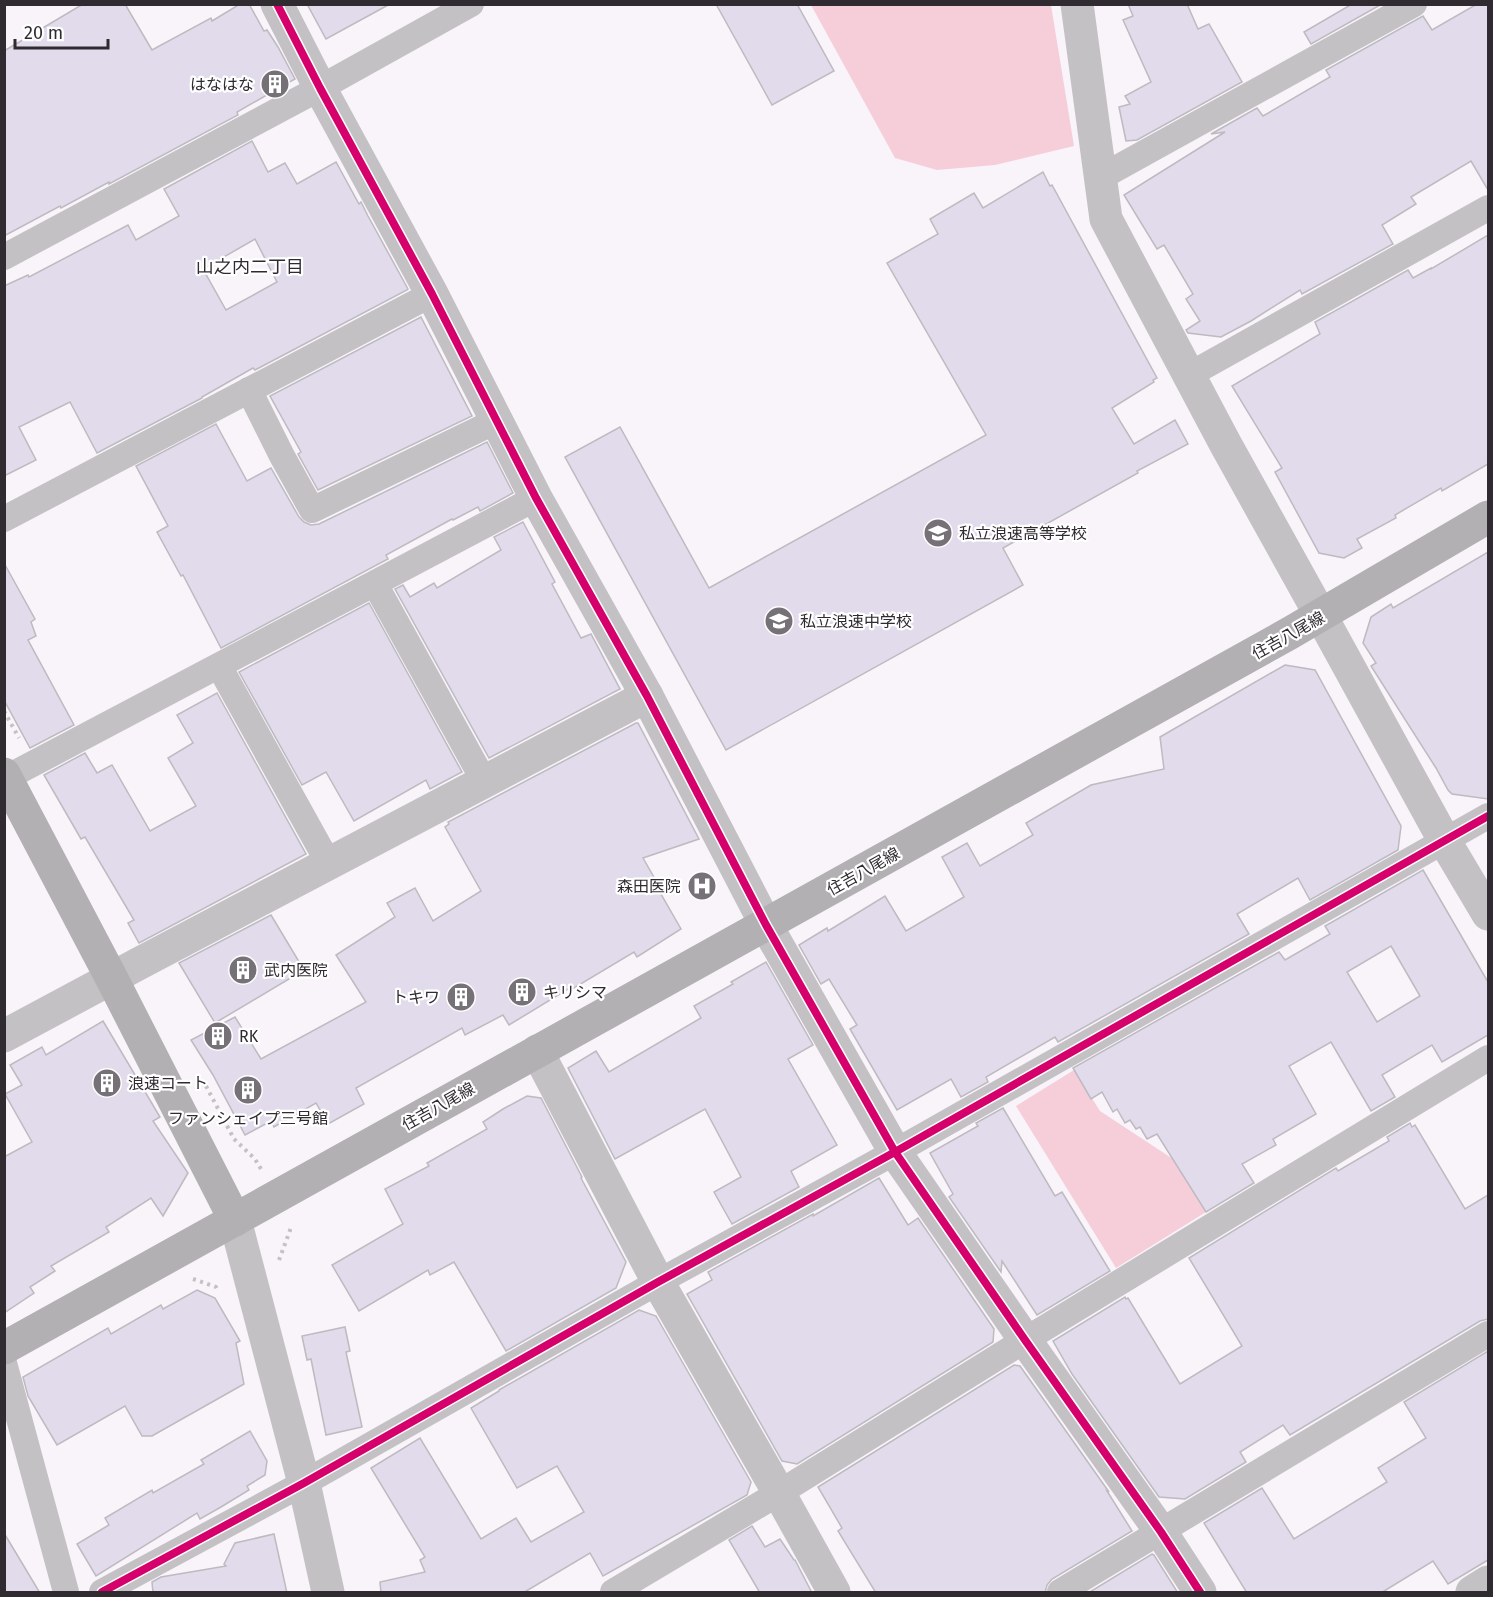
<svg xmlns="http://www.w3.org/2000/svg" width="1493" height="1597" viewBox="0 0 1493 1597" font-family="'Fira Sans','Noto Sans JP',sans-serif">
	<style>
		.green { fill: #f6ceda }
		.building { fill: #e1dbeb; stroke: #bdbac0; stroke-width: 1.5; fill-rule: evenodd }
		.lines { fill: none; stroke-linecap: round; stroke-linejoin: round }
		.path { stroke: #c4c1c4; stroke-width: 4; stroke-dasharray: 3 4.5; stroke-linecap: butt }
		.minor { stroke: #c4c1c4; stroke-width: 26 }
		.tertiary { stroke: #c4c1c4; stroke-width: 33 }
		.primary { stroke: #b3b0b3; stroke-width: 33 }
		.cycleway-casing { stroke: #fff; stroke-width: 11 }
		.cycleway { stroke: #d6006c; stroke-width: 8 }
		.labels { text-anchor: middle; stroke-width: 4.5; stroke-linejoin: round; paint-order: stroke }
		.poi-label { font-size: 16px; fill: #302b31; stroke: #fff; text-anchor: start }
		.street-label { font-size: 16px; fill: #302b31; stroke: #fff }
		.neighbourhood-label { font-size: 18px; fill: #302b31; stroke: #fff }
	</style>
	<rect width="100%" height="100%" fill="#f9f3fa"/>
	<g class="green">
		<path d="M811,5H1051L1074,146L995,165L937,170L895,158Z"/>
		<path d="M1074,1070L1100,1111L1173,1159L1206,1212L1116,1268L1016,1106Z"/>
	</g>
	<g class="building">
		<path d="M83,4H125L152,50L211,18L212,21L240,4H249L264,31L267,30L278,47L295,79L237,112L238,115L109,184V182L61,208L60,206L4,236V51Z"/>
		<path d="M307,4H390L326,39Z"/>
		<path d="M716,4H797L834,71L772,105Z"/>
		<path d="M1128,4H1187L1198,29L1209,24L1242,82L1137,140L1126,141L1119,107L1130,104L1125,96L1151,82L1123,20L1133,16Z"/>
		<path d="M1352,4H1382L1311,44L1304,32Z"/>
		<path d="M1477,4H1488V190L1471,161L1411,197L1416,204L1382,225L1393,244L1302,294L1300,290L1251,321L1221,337L1188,333L1186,330L1200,321L1186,299L1193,294L1164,245L1157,249L1124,195L1225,132L1211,134L1257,108L1263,116L1330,77L1326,70L1423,16L1432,30Z"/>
		<path d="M252,141L268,172L285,163L297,184L336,162L359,204L361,202L368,216L408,289L407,290L255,370L253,368L202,397V398L97,453L70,402L19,427L36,460L4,476V286L28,275L29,277L128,225L136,240L179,216L164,189ZM255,239L277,282L226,310L203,269Z"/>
		<path d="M1043,172L1050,186L1052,185L1157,378L1153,380L1154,382L1112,408L1134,444L1175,420L1188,444L1137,471L1138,473L1003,548L1023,585L726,750L565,457L620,427L709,588L986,435L887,263L938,234L930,219L974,193L983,208Z"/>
		<path d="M1488,235V464L1442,491L1441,488L1395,515L1396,518L1357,539L1362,548L1344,558L1319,553L1275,472L1282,468L1232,386L1320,334L1315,322L1408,270L1413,278L1431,268V269Z"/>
		<path d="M421,317L472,416L318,490L298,454L301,452L270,396Z"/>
		<path d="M216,424L247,481L271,468L299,517L304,522L311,525L319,524L487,442L513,493L480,511L478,507L453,520L452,519L386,555L388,559L221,648L183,575L181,576L157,532L168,526L136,466Z"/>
		<path d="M523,522L555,582L552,584L581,638L591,634L620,689L489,758L395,589L403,585L410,597L434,583L437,588L501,550L494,537Z"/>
		<path d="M1488,552V799L1452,794L1448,790L1436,768L1371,666L1376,663L1363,643L1371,617L1391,604L1393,608Z"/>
		<path d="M4,563L35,619L31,622L36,636L28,640L74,725L30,748L4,700Z"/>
		<path d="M369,603L462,772L430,789L426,780L354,821L326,772L302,785L239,672Z"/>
		<path d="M1285,665L1315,670L1401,826L1398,850L1310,900L1298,878L1237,914L1249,934L1058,1042L1055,1037L986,1077L988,1082L961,1097L951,1079L897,1110L850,1029L857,1025L829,979L821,984L799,945L827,928L828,931L885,896L906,931L964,897L942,857L967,843L980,866L1033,835L1026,823L1091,785L1164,769L1160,737Z"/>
		<path d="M217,693L306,854L139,943L128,923L134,920L85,837L81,839L44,775L85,753L97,773L112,765L150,831L196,806L168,758L193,743L177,715Z"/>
		<path d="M636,723H638L699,839L643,858L663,893L661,894L681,929L637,957L634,952L569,991L568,989L509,1025L503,1015L465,1035L462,1028L356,1088L364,1104L328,1124L316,1103L274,1127L271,1121L245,1135L213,1075L191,1040L235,1017L261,1059L366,1002L336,955L395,917L387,903L415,888L433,921L481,891L445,827L449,824L448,822Z"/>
		<path d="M1423,870L1488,982V1035L1442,1062L1432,1045L1382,1075L1395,1097L1371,1111L1331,1042L1289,1066L1316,1114L1273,1139L1276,1145L1242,1164L1254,1183L1206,1212L1157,1134L1147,1139L1140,1127L1136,1129L1130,1120L1125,1123L1117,1109L1113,1112L1102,1092L1091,1099L1073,1068L1279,952L1285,960L1330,934L1325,926ZM1391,946L1420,996L1377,1022L1347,972Z"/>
		<path d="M271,915L304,970L215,1023L179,963Z"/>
		<path d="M766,962L813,1045L788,1059L837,1145L791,1171L799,1187L732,1224L714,1192L741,1177L705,1109L615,1159L568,1068L596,1051L609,1072L701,1018L694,1006L733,984L731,982Z"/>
		<path d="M103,1021L160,1117L153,1121L188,1173L163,1216L151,1198L106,1227L109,1232L51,1266L55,1271L30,1287L34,1293L4,1313V1157L32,1142L5,1094L22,1085L10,1065L42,1047L46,1055Z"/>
		<path d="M527,1096L541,1098L582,1177L581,1178L626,1262L616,1288L506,1351L454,1262L430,1275L428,1270L359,1311L332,1265L403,1224L385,1189L429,1166L427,1163L487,1129L483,1122L503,1109Z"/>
		<path d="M1003,1108L1055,1196L1062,1192L1110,1271L1037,1315L1002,1261L1001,1272L949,1197L953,1194L930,1153L978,1126L976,1123Z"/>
		<path d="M1410,1123L1412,1127L1415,1125L1465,1209L1488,1195V1319L1480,1321L1290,1435L1283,1425L1240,1452L1246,1462L1185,1499L1159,1497L1072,1374L1053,1341L1125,1297L1126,1299L1128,1298L1180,1384L1242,1346L1189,1258L1336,1168L1338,1171L1389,1141L1387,1137Z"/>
		<path d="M879,1178L908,1225L918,1218L994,1329L993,1342L797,1464L782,1461L687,1294L712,1280L708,1272L813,1214V1216Z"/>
		<path d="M197,1290L215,1298L240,1341L236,1343L244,1384L152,1436H142L125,1406L57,1445L28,1396L23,1377L108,1328L111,1334L161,1305L163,1309Z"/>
		<path d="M639,1310L656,1316L751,1482L747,1495L603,1576L590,1553L523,1593H381L380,1582L425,1572L420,1560L425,1557L371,1468L420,1438L481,1539L516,1518L531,1542L584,1512L557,1466L517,1488L471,1408L499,1391V1390Z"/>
		<path d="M345,1327L350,1351L346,1352L362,1427L326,1435L311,1359L307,1360L302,1336Z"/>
		<path d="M1488,1351V1560L1448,1584L1433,1561L1381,1593H1247L1204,1523L1262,1488L1294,1539L1387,1482L1378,1468L1426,1438L1404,1402Z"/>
		<path d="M1014,1365L1020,1366L1109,1492L1107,1491L1132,1531L1052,1579L1047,1585L1045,1593H876L838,1531L842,1528L818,1487Z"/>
		<path d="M250,1431L267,1461L265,1475L247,1486L249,1490L221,1507L200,1519L197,1513L96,1576L77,1544L109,1525L105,1518L152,1490L153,1493L204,1464L201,1460Z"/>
		<path d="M752,1526L765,1547L780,1539L794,1560H795L812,1593H760L729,1540Z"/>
		<path d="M4,1533L40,1593H4Z"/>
		<path d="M274,1534L287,1593H153L152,1582L161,1577L226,1566L224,1564L235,1543Z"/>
		<path d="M1152,1554L1154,1555L1178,1593H1088Z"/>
	</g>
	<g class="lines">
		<g class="path">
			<path d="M4,711L19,738"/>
			<path d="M206,1086L234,1139L255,1159L261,1169"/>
			<path d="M279,1260L292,1225"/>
			<path d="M193,1279L216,1287L218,1291"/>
		</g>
		<g class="minor">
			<path d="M1101,177L1414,4"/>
			<path d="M4,257L320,88L471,4"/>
			<path d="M1189,375L1488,208"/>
			<path d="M249,390L282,456L312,510L496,421"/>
			<path d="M4,519L432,294"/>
			<path d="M375,584L484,781"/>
			<path d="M219,666L329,864"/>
			<path d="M4,779L536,498"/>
			<path d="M4,1363L66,1592"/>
			<path d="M102,1592L304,1483L658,1282L895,1152L1488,816"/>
			<path d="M613,1592L779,1493L1025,1340L1488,1058"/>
			<path d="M1060,1592L1488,1334"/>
		</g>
		<g class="tertiary">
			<path d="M277,4L320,88L432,294L536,498L647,696L766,925L895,1152L1025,1340L1161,1532L1200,1592"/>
			<path d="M1077,4L1106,219L1226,445L1321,616L1444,840L1488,914"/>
			<path d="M4,1036L140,963L647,696"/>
			<path d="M537,1051L658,1282L779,1493L834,1592"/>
			<path d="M235,1220L304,1483L328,1592"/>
			<path d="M1472,1592L1488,1582"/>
		</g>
		<g class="primary">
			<path d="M4,774L112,979L235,1220"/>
			<path d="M4,1348L1290,633L1488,517"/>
		</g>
		<g class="cycleway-casing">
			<g id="cycleway">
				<path d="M277,4L320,88L432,294L536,498L647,696L766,925L895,1152L1025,1340L1161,1532L1200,1592"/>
				<path d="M102,1592L304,1483L658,1282L895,1152L1488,816"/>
			</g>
		</g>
		<use href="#cycleway" class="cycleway"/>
	</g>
	<defs>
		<g id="building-disc" transform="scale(1.5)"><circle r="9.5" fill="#767177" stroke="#fff"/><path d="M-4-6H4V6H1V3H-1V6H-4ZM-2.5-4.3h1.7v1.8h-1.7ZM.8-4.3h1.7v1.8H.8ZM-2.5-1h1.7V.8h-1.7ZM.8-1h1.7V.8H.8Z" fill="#fff"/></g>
		<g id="school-disc" transform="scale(1.5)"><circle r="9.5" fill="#767177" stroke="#fff"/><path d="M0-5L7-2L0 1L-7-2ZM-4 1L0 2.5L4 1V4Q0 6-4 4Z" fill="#fff"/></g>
		<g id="hospital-disc" transform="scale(1.5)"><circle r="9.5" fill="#767177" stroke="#fff"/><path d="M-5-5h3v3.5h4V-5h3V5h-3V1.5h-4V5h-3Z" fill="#fff"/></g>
	</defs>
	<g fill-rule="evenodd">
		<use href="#building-disc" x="275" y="84"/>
		<use href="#school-disc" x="938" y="533"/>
		<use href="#school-disc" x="779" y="621"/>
		<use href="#hospital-disc" x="702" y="886"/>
		<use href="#building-disc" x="243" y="970"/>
		<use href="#building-disc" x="522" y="992"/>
		<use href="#building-disc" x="461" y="997"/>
		<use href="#building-disc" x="218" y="1036"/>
		<use href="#building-disc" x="107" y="1083"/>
		<use href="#building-disc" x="248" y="1090"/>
	</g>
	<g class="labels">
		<g class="poi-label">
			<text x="254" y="90" text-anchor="end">はなはな</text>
			<text x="959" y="539">私立浪速高等学校</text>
			<text x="800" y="627">私立浪速中学校</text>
			<text x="681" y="892" text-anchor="end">森田医院</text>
			<text x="264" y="976">武内医院</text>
			<text x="543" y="998">キリシマ</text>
			<text x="440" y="1003" text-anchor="end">トキワ</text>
			<text x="239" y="1042">RK</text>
			<text x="128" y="1089">浪速コート</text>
			<text x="248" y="1124" text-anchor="middle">ファンシェイプ三号館</text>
		</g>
		<g class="street-label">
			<text transform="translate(1288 635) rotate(-29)" y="6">住吉八尾線</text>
			<text transform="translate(863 871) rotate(-29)" y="6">住吉八尾線</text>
			<text transform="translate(438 1106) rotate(-29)" y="6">住吉八尾線</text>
		</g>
		<g class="neighbourhood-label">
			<text x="250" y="273">山之内二丁目</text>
		</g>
	</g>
	<rect width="1493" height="1597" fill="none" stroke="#302b31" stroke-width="12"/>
	<path d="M15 39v9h93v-9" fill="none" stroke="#302b31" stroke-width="3"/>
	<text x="24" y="39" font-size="18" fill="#302b31" stroke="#ffffff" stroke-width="4.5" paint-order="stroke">20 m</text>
</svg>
